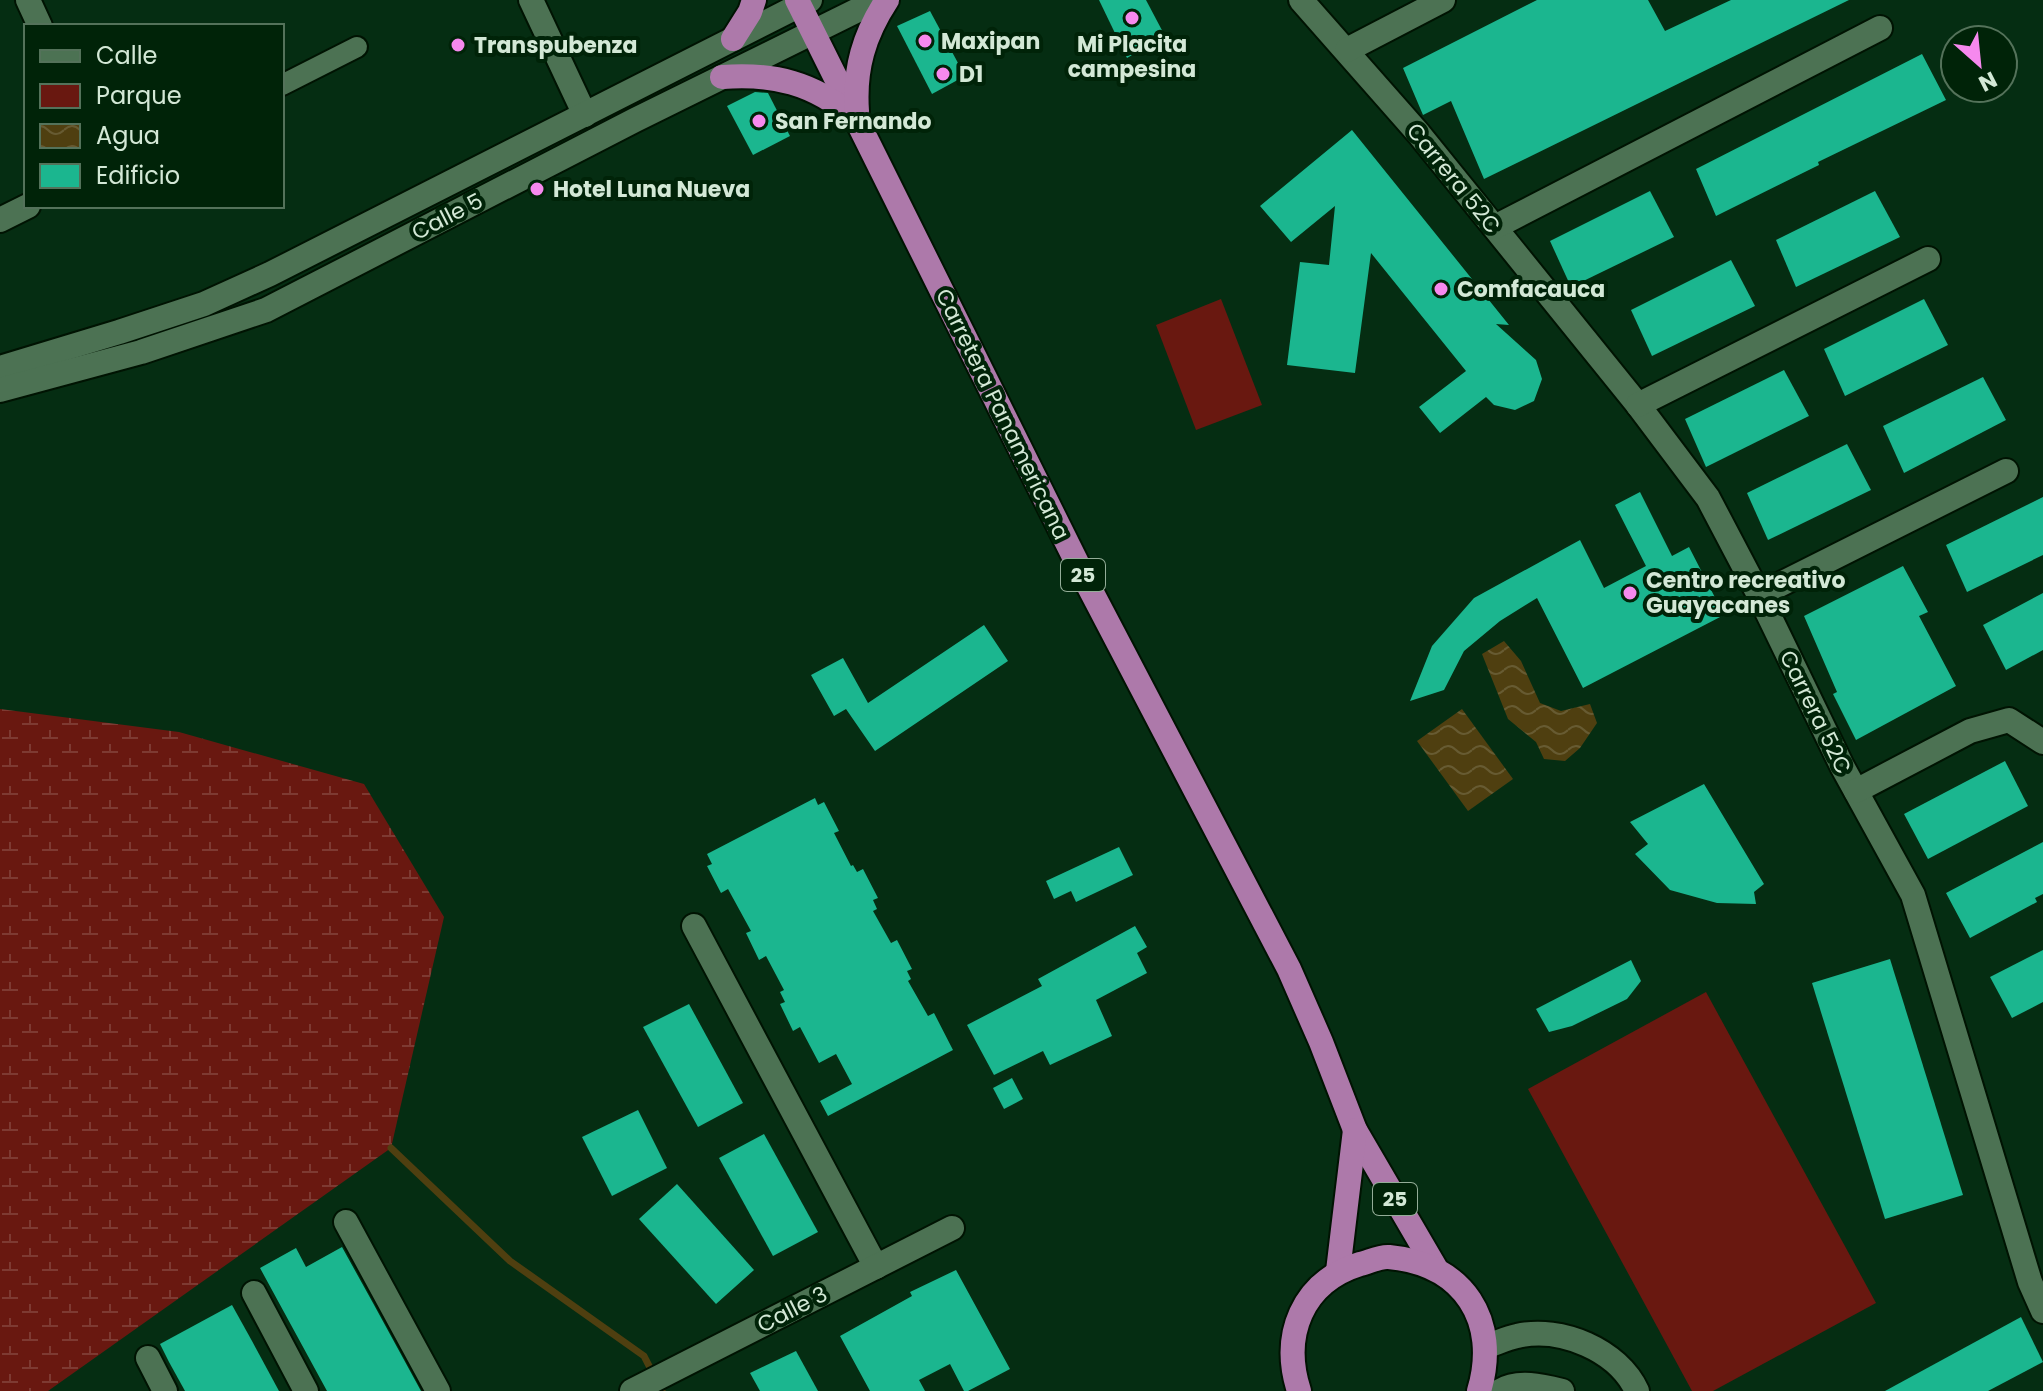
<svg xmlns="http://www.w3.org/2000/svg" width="2043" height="1391" viewBox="0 0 2043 1391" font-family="Poppins,sans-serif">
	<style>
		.wetland { fill: url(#wetland-marsh) }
		.park { fill: #691810 }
		.water { fill: url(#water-waves) }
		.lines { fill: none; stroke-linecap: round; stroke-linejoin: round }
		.stream { stroke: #4f3f10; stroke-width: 7 }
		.building { fill: #1bb68f }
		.pedestrian-casing { stroke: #001302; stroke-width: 24 }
		.minor-casing { stroke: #001302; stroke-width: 28 }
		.secondary-casing { stroke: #001302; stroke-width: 28 }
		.trunk-casing { stroke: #001302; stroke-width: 28 }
		.pedestrian { stroke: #4c7253; stroke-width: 20 }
		.minor { stroke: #4c7253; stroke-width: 24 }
		.secondary { stroke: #4c7253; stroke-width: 24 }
		.trunk { stroke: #ad79aa; stroke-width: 24 }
		.poi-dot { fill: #f689ee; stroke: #002308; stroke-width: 3 }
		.labels { text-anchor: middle; stroke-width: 8; stroke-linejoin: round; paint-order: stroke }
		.shield { fill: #002308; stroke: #94ad98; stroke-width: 2 }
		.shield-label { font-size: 20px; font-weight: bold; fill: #d3e8d6 }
		.poi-label { font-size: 22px; font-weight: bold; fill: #d3e8d6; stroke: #002308; text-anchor: start }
		.street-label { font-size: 22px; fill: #d3e8d6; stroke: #002308 }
	</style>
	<defs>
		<pattern id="wetland-marsh" width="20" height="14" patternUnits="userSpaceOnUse" patternTransform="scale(2)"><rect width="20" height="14" fill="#691810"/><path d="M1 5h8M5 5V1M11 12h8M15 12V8" fill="none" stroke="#7e3a32"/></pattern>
		<pattern id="water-waves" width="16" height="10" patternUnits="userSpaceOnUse" patternTransform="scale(2)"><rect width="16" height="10" fill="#4f3f10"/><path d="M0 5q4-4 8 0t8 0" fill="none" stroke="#675b32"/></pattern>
	</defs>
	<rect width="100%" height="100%" fill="#052d12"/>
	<path class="wetland" d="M0,709L179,732L364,784L444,917L391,1148L48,1391H0Z"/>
	<g class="park">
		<path d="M1221,299L1262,405L1196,430L1156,325Z"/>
		<path d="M1706,992L1876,1303L1713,1391H1692L1528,1089Z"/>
	</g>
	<g class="water">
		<path d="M1504,641L1521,661L1540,703L1561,711L1590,704L1597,723L1580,748L1565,761L1544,759L1536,742L1508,719L1482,654Z"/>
		<path d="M1462,709L1513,779L1468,811L1417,741Z"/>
	</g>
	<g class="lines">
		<path class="stream" d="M391,1148L510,1261L644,1356L662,1391"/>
	</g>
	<g class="building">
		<path d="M1099,0H1146L1165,36L1127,58Z"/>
		<path d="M1537,0H1648L1665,31L1731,0H1849L1484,179L1451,101L1423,115L1403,68Z"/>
		<path d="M930,11L965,76L932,94L897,26Z"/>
		<path d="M1922,54L1946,100L1818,162L1819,165L1716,216L1696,169Z"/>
		<path d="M755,92L768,93L790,136L753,155L727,106Z"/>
		<path d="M1352,130L1509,325L1496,324L1536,360L1542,379L1534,401L1515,410L1494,405L1486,397L1440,433L1419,407L1466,371L1371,253L1355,373L1287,365L1300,262L1329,265L1335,206L1291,242L1260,206Z"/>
		<path d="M1650,191L1674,237L1571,287L1550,241Z"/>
		<path d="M1875,191L1900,237L1796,287L1776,240Z"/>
		<path d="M1731,260L1755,306L1652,356L1631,310Z"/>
		<path d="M1924,299L1948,345L1845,396L1824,349Z"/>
		<path d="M1784,370L1809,416L1706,467L1685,419Z"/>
		<path d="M1983,377L2006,420L1904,473L1883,426Z"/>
		<path d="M1847,444L1871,490L1768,540L1747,493Z"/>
		<path d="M1640,492L1672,556L1689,547L1724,615L1583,688L1537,598L1500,621L1464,651L1444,690L1410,701L1432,646L1474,598L1580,540L1604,588L1646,566L1615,505Z"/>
		<path d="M2043,497V555L1967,592L1946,545Z"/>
		<path d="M1903,566L1928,612L1919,616L1956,686L1856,740L1833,694L1837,692L1804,616Z"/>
		<path d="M2043,593V650L2006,670L1983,625Z"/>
		<path d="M984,625L1008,661L875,751L846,709L834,716L811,675L843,658L868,703Z"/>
		<path d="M2005,761L2028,806L1928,859L1904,814Z"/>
		<path d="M1704,784L1764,884L1754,892L1756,904L1717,903L1670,890L1635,854L1648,844L1630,822Z"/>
		<path d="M815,798L818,805L824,802L839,831L834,833L851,866L853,865L857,872L863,869L878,898L873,900L877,909L873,911L891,943L897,940L912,969L907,971L911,979L908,981L928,1016L934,1013L953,1050L828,1116L820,1101L852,1084L836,1054L819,1063L800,1027L793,1031L780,1004L785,1002L780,992L784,990L766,956L759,960L746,933L751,931L728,889L721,893L707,866L712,864L707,854Z"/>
		<path d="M2043,842V894L2035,898L2037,902L1970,938L1946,893Z"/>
		<path d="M1119,847L1133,875L1076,902L1071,891L1054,899L1046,881Z"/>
		<path d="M1135,926L1147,947L1137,953L1147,973L1096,1000L1112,1036L1050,1065L1043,1051L994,1075L967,1025L1042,986L1038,979Z"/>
		<path d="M2043,950V1002L2012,1018L1990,977Z"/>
		<path d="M1890,959L1963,1195L1885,1219L1812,983Z"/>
		<path d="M1631,960L1641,981L1627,999L1572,1026L1549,1032L1536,1009Z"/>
		<path d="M689,1004L743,1103L698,1127L643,1027Z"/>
		<path d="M1012,1078L1023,1099L1004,1109L993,1088Z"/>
		<path d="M638,1110L667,1168L612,1196L582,1137Z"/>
		<path d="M764,1134L818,1232L773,1256L719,1158Z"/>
		<path d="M677,1184L754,1270L716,1304L639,1219Z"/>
		<path d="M342,1247L373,1303L421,1391H327L260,1268L296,1248L306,1267Z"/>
		<path d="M956,1270L1010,1369L968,1391H964L950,1364L919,1380L925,1391H870L840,1336L912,1296L910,1292Z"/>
		<path d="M232,1305L252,1341L279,1391H185L169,1362L160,1344Z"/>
		<path d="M2021,1317L2043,1362L1988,1391H1885Z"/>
		<path d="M796,1351L818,1391H760L750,1373Z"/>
	</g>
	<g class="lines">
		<g class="pedestrian-casing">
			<path id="pedestrian" d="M282,85L357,47"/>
		</g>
		<g class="minor-casing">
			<g id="minor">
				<path d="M28,0L40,26"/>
				<path d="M531,0L585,115"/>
				<path d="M1301,0L1419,134L1638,405L1708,498L1759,595L1842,766L1913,895L2030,1282L2043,1311"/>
				<path d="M1347,50L1443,0"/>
				<path d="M0,220L28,206"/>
				<path d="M1495,227L1880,28"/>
				<path d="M1638,405L1928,259"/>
				<path d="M1759,595L2006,471"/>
				<path d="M1856,791L1970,731L2009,720L2043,742"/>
				<path d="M694,926L876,1267"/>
				<path d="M346,1222L438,1391"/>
				<path d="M254,1293L306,1391"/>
				<path d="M1487,1346C1497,1343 1507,1338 1517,1336C1561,1326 1618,1350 1637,1391"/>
				<path d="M148,1358L165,1391"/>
				<path d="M632,1391L952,1228"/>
				<path d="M1500,1391C1518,1380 1542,1386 1562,1391"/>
			</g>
		</g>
		<g class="secondary-casing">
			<g id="secondary">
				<path d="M0,368L119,332L204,304L270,274L810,0"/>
				<path d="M0,390L141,352L266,310L635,120L878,0"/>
			</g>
		</g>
		<g class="trunk-casing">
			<g id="trunk">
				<path d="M797,0L1088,585L1289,969L1321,1042L1355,1130L1435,1267"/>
				<path d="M733,39L750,12L754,0"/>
				<path d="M722,77C773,73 814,83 853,117"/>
				<path d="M857,111C854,69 864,35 887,0"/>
				<path d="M1338,1271L1355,1130"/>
				<path d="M1299,1391C1281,1335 1302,1282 1360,1264C1369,1262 1380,1256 1389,1257C1464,1264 1500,1321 1479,1391"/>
			</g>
		</g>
		<use href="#pedestrian" class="pedestrian"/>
		<use href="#minor" class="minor"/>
		<use href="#secondary" class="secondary"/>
		<use href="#trunk" class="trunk"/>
	</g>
	<g class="poi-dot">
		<circle cx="1132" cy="18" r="8"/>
		<circle cx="925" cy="41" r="8"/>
		<circle cx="458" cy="45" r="8"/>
		<circle cx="943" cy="74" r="8"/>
		<circle cx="759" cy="121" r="8"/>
		<circle cx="537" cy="189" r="8"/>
		<circle cx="1441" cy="289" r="8"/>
		<circle cx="1630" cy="593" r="8"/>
	</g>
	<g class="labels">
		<g class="shield">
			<rect x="1061" y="559" width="44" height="32" rx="6"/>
			<rect x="1373" y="1183" width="44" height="32" rx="6"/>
		</g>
		<g class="shield-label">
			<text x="1083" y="582">25</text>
			<text x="1395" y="1206">25</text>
		</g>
		<g class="poi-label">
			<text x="941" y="49">Maxipan</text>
			<text x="1132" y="52" text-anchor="middle">Mi Placita<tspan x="1132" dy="25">campesina</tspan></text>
			<text x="474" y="53">Transpubenza</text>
			<text x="959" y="82">D1</text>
			<text x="775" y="129">San Fernando</text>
			<text x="553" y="197">Hotel Luna Nueva</text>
			<text x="1457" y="297">Comfacauca</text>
			<text x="1646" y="588">Centro recreativo<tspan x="1646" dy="25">Guayacanes</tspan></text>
		</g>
		<g class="street-label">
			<text transform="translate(1454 178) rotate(51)" y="8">Carrera 52C</text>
			<text transform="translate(447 216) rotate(-27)" y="8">Calle 5</text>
			<text transform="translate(1003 414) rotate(64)" y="8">Carretera Panamericana</text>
			<text transform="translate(1816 712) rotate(64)" y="8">Carrera 52C</text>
			<text transform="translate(792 1309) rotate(-27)" y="8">Calle 3</text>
		</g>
	</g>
	<rect x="24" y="24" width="260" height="184" fill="#002308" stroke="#54725a" stroke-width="2"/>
	<rect x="40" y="50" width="40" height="12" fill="#4c7253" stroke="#54725a" stroke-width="2"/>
	<text x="96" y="64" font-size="24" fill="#d3e8d6">Calle</text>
	<rect x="40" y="84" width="40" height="24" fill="#691810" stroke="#54725a" stroke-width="2"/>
	<text x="96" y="104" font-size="24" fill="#d3e8d6">Parque</text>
	<rect x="40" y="124" width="40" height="24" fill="url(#water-waves)" stroke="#54725a" stroke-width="2"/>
	<text x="96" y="144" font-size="24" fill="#d3e8d6">Agua</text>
	<rect x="40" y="164" width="40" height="24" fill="#1bb68f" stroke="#54725a" stroke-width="2"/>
	<text x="96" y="184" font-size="24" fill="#d3e8d6">Edificio</text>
	<g transform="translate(1979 64) rotate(153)"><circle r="38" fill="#002308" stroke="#54725a" stroke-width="2"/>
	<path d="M0-6L14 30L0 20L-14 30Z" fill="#f689ee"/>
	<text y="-12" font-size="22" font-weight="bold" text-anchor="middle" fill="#d3e8d6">N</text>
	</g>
</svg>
